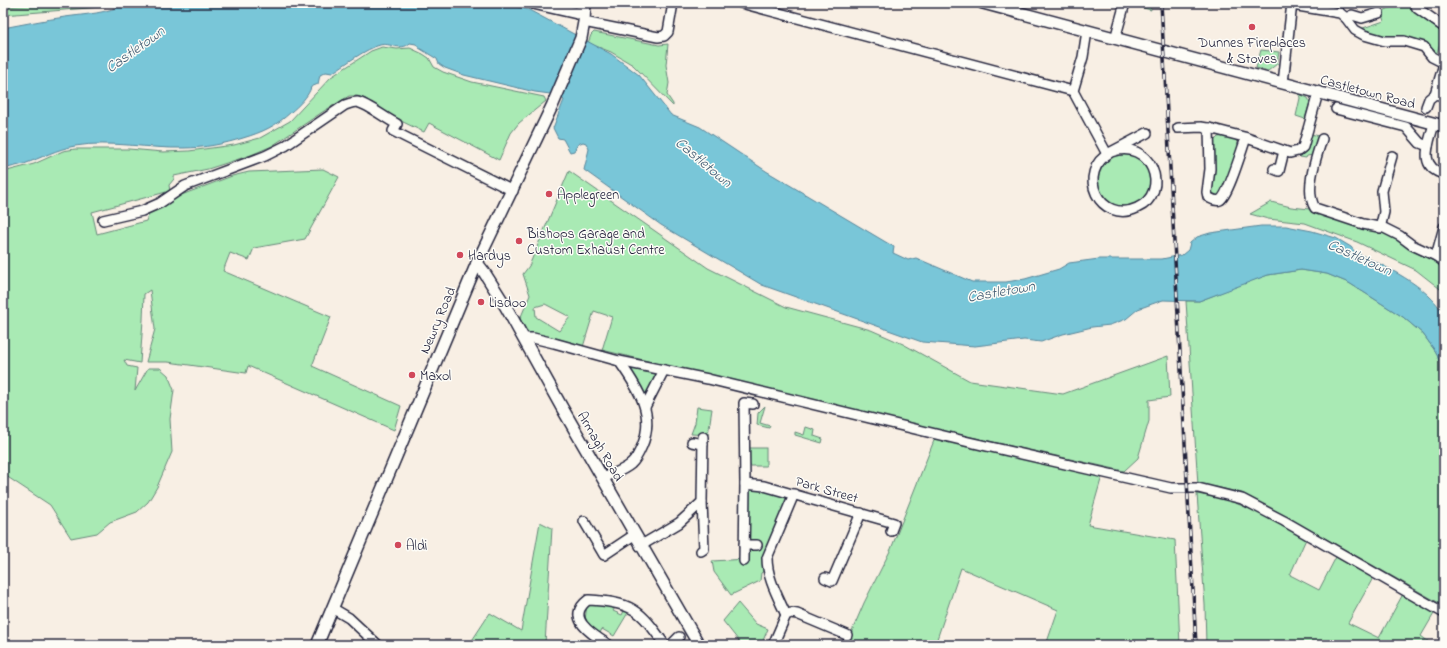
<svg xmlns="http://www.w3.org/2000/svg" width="1447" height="648" viewBox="0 0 1447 648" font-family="'Indie Flower',sans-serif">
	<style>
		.green { fill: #a9eab4; stroke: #668678; fill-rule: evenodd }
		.water { fill: #79c6d8; stroke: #568499 }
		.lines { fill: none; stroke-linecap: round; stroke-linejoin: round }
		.minor-casing { stroke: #22223b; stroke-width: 12 }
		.major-casing { stroke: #22223b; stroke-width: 14 }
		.minor { stroke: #fdfcf7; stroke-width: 9 }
		.major { stroke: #fdfcf7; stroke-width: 11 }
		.rail-casing { stroke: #22223b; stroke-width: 3.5 }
		.rail { stroke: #fdfcf7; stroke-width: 2; stroke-dasharray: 6; stroke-linecap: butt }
		.poi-dot { fill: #d1495b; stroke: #fdfcf7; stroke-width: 1.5 }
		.labels { text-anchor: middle; stroke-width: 3; stroke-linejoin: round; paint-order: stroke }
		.poi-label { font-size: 14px; fill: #22223b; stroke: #fdfcf7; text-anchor: start }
		.street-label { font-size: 14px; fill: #22223b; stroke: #fdfcf7 }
		.water-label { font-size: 15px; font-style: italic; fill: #405b72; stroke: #fdfcf7 }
	</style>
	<rect width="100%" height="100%" fill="#f8efe4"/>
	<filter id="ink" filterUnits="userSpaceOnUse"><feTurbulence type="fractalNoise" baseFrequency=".025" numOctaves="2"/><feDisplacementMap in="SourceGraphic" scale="8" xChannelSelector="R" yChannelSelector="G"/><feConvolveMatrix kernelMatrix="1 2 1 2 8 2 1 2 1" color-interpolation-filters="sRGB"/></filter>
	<g filter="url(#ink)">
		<g class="green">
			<path d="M43,3H116L101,7L3,15V7Z"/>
			<path d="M1128,3H1150L1151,10L1128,4Z"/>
			<path d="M1400,3H1409L1423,19L1443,33L1437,53L1427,44L1382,38L1358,28H1363L1384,21L1381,12Z"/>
			<path d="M594,32L659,45L668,44L666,65L669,83L667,95L673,104V106L633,65L611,52L588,43L591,35Z"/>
			<path d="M382,47L397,49L410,48L423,54L429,58L434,67L443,72L472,82L544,97L546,101L519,123L511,133L499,160L429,123L424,132L401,121L364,98L357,96H349L324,111L272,146L251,155L208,169L174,176V179L169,185L170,191L92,212L97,234L146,221L149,213L176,197L232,176L249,172L323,169L339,177L305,239L254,248L249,260L230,253L223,271L331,317L312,366L401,406L394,430L248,366L246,373L168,362H146L155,329L150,290L144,294L143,320L140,363L124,360L127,366L137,368L135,391L148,368H160L168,375L174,390L170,419L172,452L157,487L148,502L137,512L110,522L97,533L71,538L50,505L3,474V172L34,164L63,151L75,149H129L163,152L189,151L234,145L260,138L290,121L331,77L371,51Z"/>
			<path d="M1261,50L1279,52L1277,64L1268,71L1256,68Z"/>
			<path d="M1299,94L1308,98L1310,102L1305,119L1296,116L1300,98Z"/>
			<path d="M1311,134L1319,136L1313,155L1307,156L1306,158L1300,157L1298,154Z"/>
			<path d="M1224,136L1235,139L1238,144L1239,149L1222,194L1219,197L1212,196L1210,191L1214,141L1218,137Z"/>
			<path d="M1129,151L1149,165L1152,187L1139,205L1124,209L1105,203L1094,183L1103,159Z"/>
			<path d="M569,171L708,268L786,307L871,330L903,344L970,381L1063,394L1168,356L1170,397L1149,400V421L1138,458L1124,471L872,415L602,350L612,317L594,311L583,347L531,334L526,330L520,319L530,295L523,274L529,266ZM545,304L570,317L559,331L536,317L535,307Z"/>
			<path d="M1271,202L1291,207L1310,209L1392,236L1415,252L1434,261L1444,268V292L1416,270L1357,242L1305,223L1268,219L1250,214Z"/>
			<path d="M1301,270L1327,274L1349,283L1403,317L1423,334L1436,352L1440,363L1444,369V601L1441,604L1323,537L1242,493L1216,487L1198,485L1186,301H1199L1212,296L1238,285L1268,275Z"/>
			<path d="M629,365L657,372L658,375L645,397L642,387L628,369Z"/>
			<path d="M765,406L760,423L770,426L769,428L757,425L758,413Z"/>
			<path d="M697,407L712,409L708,435L691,434L695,423Z"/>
			<path d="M806,427L815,430L814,436L823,439L822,443L795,435V432L804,435Z"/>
			<path d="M935,438L1102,476L1088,525L1175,540L1180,645H1046L1058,610L961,568L935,645H846L864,603L891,549Z"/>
			<rect x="749" y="448" width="17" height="18"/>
			<path d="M754,486L788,498L765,570L761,573L760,581L731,595L714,572L712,561L747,559L750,542L748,540L747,491L750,487Z"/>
			<path d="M1197,494L1225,499L1253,510L1306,539L1290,575L1319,590L1336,557L1373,578L1348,623L1379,638L1403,594L1435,612L1421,636L1433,645H1206L1205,605Z"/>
			<path d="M540,522L552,528L545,644L547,645H469L490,613L521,631Z"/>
			<path d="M593,603L616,606L613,611L622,615L625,609L629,611L614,636L602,629L599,635L592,631L585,620L587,605Z"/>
			<path d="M738,603L756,624L768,629L761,645H742L723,621Z"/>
		</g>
		<path class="water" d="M126,3H502L529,10L611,54L639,75L671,115L700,127L766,171L894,247L893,253L908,260L916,258L972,282H1006L1025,279L1059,269L1069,263L1099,259H1162L1182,255L1188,250L1190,243L1197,237L1210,233L1261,226H1286L1312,231L1336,238L1351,247L1355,252C1384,266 1428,285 1444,315V369L1440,363L1436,352L1423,334L1403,317L1349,283L1327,274L1301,270L1268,275L1199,301L1163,300L1138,309L1126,319L1110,325L1092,327L1063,334L1041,342L1024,340L975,346L922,342L762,285L661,225L584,170L589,149L586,143L583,142L578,144L574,151L570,152L563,139L558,138L553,128L564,100L558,95L535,92L464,75L445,68L439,64L437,59L419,48L416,44L410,43C401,52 390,42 380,45C367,48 344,65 332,73L326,72L320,75L318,84L311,87C309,96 298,106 291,112C276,126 263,132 243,138C224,144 204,148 184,148C149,149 110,140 75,146C57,149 41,158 24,164C17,166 10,167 3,169V28C24,24 44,20 65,17C86,14 107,14 126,3Z"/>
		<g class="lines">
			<g class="minor-casing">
				<g id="minor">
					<path d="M741,3L1073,91"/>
					<path d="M1414,3L1417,8L1444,27"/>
					<path d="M1292,5L1340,13L1346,18L1355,30L1364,35L1385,41H1404L1424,47L1432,57L1444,63"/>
					<path d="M1346,18L1352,15L1362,18L1379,13"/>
					<path d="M584,22L658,37L664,36L668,32L673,3"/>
					<path d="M1087,31L1083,57L1073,91L1107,154"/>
					<path d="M1115,39L1125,3"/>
					<path d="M1444,64L1435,94L1444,96"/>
					<path d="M1283,83L1292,3"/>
					<path d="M1426,107L1429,99L1435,94"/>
					<path d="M1336,109L1406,127L1420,143L1428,146"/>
					<path d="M1434,124C1429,143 1417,167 1444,174"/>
					<path d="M1178,128L1201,127L1213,129L1244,137L1290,153L1298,151L1303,147L1318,93"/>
					<path d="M1209,128L1210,169L1207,192L1208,197C1212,199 1215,202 1220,200C1228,196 1242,149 1246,138"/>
					<path d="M1322,139C1316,158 1304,190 1315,208L1363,224L1384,228L1400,236L1412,245L1436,256L1444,262"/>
					<path d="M1111,152C1150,137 1173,192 1137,208C1100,225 1074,172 1111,152L1147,133"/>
					<path d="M1274,169L1279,171L1284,151"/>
					<path d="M103,220L142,211L160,203L185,186L265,156L285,146L345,105C348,104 353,102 357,102C368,104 386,119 397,124L393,131L513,191"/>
					<path d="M1380,228L1384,212L1382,191L1392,156"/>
					<path d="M1436,256L1444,227"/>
					<path d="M523,338H533L554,343L619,361L708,379L969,442L1171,488H1198L1242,499L1284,521L1444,613"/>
					<path d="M753,404L744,403L745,484L764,486L894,523L891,531"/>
					<path d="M645,407L664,370"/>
					<path d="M692,442L703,444"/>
					<path d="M603,478C612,474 623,471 631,464C636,460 639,453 642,446C656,413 637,387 619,361"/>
					<path d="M584,521L604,555L634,535"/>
					<path d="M744,545H757"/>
					<path d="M640,546L679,523L702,502L703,437"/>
					<path d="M701,551L704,549L702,502"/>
					<path d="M744,561L745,484"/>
					<path d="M825,578L832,581L861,513"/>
					<path d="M332,608L349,618L378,645"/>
					<path d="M786,615C778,597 767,578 767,558L794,494"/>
					<path d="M609,645C593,635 564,618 588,600C603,601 621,602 634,610C647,618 656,633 665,645"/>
					<path d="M671,645L679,637"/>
					<path d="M773,645L786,615L791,613L797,614L847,635"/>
				</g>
			</g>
			<g class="major-casing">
				<g id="major">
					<path d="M533,3L577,13L581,11L584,6"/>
					<path d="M983,3L1444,126"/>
					<path d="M477,263L484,272L506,307L561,406L699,645"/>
					<path d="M317,645L477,263L553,104L581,38L584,22L585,3"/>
				</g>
			</g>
			<use href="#minor" class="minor"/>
			<use href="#major" class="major"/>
			<g class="rail-casing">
				<path id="rail" d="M1161,3L1196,645"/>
			</g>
			<use href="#rail" class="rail"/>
		</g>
	</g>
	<g class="poi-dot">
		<circle cx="1252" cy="27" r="4"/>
		<circle cx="549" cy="194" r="4"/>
		<circle cx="519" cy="241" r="4"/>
		<circle cx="460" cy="255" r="4"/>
		<circle cx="481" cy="302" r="4"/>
		<circle cx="412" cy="375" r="4"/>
		<circle cx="398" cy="545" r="4"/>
	</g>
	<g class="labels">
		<g class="poi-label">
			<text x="1252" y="47" text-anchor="middle">Dunnes Fireplaces<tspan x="1252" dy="16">&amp; Stoves</tspan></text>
			<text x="557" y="199">Applegreen</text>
			<text x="527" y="238">Bishops Garage and<tspan x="527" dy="16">Custom Exhaust Centre</tspan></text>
			<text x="468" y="260">Hardys</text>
			<text x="489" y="307">Lisdoo</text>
			<text x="420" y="380">Maxol</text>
			<text x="406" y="550">Aldi</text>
		</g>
		<g class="street-label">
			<text transform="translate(1368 91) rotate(15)" y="5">Castletown Road</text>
			<text transform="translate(437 320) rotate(-67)" y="5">Newry Road</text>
			<text transform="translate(601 446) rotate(60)" y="5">Armagh Road</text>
			<text transform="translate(827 489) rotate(16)" y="5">Park Street</text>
		</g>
		<g class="water-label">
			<text transform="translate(135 49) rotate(-36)" y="5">Castletown</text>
			<text transform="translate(704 162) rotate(40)" y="5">Castletown</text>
			<text transform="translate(1360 257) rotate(24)" y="5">Castletown</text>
			<text transform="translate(1001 291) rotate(-10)" y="5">Castletown</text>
		</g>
	</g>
	<rect width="1447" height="648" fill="none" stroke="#fdfcf7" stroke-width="16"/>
	<rect x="8" y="8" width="1431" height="632" fill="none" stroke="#22223b" stroke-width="1.5" filter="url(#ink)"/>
</svg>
